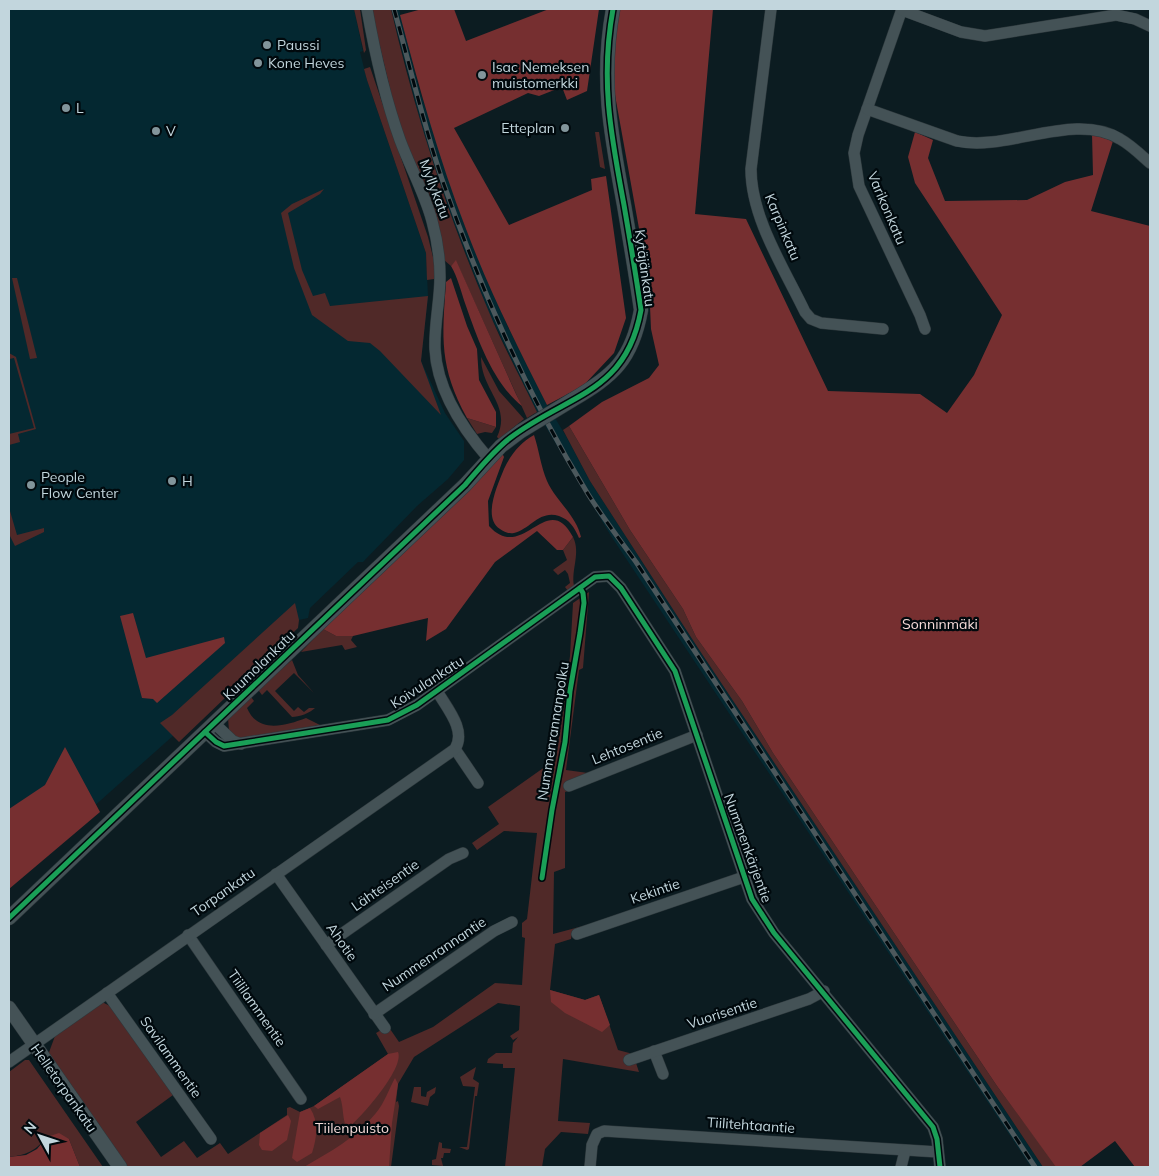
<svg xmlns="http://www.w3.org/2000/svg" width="1159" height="1176" viewBox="0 0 1159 1176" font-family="Mulish,sans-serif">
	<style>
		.built { fill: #042831 }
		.green { fill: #502928 }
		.forest { fill: #762f30 }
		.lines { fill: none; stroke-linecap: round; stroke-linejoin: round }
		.minor-casing { stroke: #2d383c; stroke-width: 12 }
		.tertiary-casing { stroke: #2d383c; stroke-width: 15 }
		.minor { stroke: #445256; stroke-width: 11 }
		.tertiary { stroke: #445256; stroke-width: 14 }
		.rail-casing { stroke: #4c585c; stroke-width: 5 }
		.rail { stroke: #00090d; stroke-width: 3; stroke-dasharray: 9; stroke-linecap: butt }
		.tertiary-bridge-casing { stroke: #2d383c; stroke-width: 15; stroke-linecap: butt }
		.tertiary-bridge { stroke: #445256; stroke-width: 14 }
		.cycleway-casing { stroke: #00090d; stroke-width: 8 }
		.cycleway { stroke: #1a9f57; stroke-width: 5 }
		.poi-dot { fill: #82959b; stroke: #00090d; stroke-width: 2 }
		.labels { text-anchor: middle; stroke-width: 4.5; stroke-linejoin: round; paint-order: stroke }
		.poi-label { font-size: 14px; fill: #c2d6dd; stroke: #00090d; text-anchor: start }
		.street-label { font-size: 14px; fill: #c2d6dd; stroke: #00090d }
		.park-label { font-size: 14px; fill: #f5dbd9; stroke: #00090d }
	</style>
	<rect width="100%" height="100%" fill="#0c1c21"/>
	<g class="built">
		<path d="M9,9H354L363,51L360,52L367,80L426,253L428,296L421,361L445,413L464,441V460L448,479L417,506L363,562H358L310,608L308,618L294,621L174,735L9,882Z"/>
		<path d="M391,9H399L419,88L466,229L507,325L547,405L566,436L590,481L698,648L1043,1167H1031L611,536L537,412L488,311L450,213L423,132Z"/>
	</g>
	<g class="green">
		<path d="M354,9H360L366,50L364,53Z"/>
		<path d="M371,9H391C415,113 447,214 489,312C503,346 521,378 537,412L527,418L456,261L451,266L444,260L396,114Z"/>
		<path d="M370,67L428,237L434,261V279L427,280L426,253L367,80L364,69Z"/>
		<path d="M595,132H599L605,169L600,167Z"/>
		<path d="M324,189L320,194L288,213L302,270L313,296L325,293L330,306L428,296L421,361L441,415L380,351L370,343L348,341L312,315L294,268L281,213L292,204Z"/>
		<path d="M12,278H17L37,358L30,359Z"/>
		<path d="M9,353L16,357L36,429L18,434L20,442L9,445V434L34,428L14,358L9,359Z"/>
		<path d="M481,357L499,391L524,419L499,439L497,437C512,405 481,391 481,357Z"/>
		<path d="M467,418L496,427L492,433L485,432L477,434Z"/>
		<path d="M569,426L630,530L683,609L696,637L742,701L773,753L997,1086L1057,1167H1043L698,648L590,481L563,430Z"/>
		<path d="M10,511L17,535L44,528V532L15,546L9,534Z"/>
		<path d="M573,537C581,553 571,569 574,586L568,591L565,587L570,583L568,574L565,570L558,575L553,570L567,560L563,550Z"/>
		<path d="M589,592L583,668L579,670L566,770L588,773L592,782L565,792V868L554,872L553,934L598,922L572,933L571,939L555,944L550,990L585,1000L599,995L618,1050L633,1054L639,1072L563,1059L558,1121L590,1123L588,1134L561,1132L545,1149L542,1167H505L515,1068H503V1064L487,1063L488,1059L496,1053H512L513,1043L518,1037L513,1040L510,1036L519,1030L520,1006L498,1003L414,1057L398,1084L396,1102L398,1101L399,1106L391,1167H127L48,1055L55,1036L102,1002L112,1007L173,1095L136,1122L161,1157L184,1141L197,1158L220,1143L228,1154L287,1115V1108L290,1107L300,1112L314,1106L388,1054L376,1033L388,1026L399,1042L433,1027L495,983L522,985L525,938L522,937V923L527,919L537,833L504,831L477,850L472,843L499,824L488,807L556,759L570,656L573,603Z"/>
		<path d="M295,603L299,620L298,628L179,742L160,723L172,715Z"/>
		<path d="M323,629L336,636H353L351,640L357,647L345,650L342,645L301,652Z"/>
		<path d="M292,660L298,675L314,693L294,673L275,691L294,711L298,707L304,712L309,708H315C310,713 299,717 292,717L267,690L262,695L259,691V688Z"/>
		<path d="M251,697L254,701L247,708C258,734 285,726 306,718L320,725L246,739L236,737L229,731L228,718Z"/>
		<path d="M25,1060H29L103,1167H80L69,1139L47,1137C35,1151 27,1155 9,1157V1072Z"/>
		<path d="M476,1067L473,1079L479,1083L477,1096H475L469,1149L467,1150L459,1147H467L475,1087L463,1086L460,1077Z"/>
		<path d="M414,1087H421V1096L426,1097L427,1092L436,1087L435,1093L430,1097L428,1106L411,1102Z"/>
		<path d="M439,1142L442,1143V1148L451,1149L450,1153H444L443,1158H441L443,1166L432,1165V1160L436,1159Z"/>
	</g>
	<g class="forest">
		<path d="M422,9H454L466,41L549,9H599L587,91L567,100L562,87L539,96L528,93L454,128L509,225L592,190L591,179L606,176L626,318L614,353L583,386L547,405C518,348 489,290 466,229C439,159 419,87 400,15Z"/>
		<path d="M618,9H713L695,214L746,219L828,391L920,394L947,413L974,375L1002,315L915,183L908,157L915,132L933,140L928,158L945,201L1027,200L1065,182L1093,175L1092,134L1113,141L1091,211L1150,226V1167H1135L1115,1141L1080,1167H1056L997,1086L773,753L742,701L696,637L683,609L630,530L569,426L602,402L649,378L659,365L651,329L649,284L613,84L612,60Z"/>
		<path d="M456,260L516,394L522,406C493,383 478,340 466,306C461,292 458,278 451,266Z"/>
		<path d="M451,278L467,326L477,349L479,380L496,412V427L467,418C439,367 442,338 446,282Z"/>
		<path d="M534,435C539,450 541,467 547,481C556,501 576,515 581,537L579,538C574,527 570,520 559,516C539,510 531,529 514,533C509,534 504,532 500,529C482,518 498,484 504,469C511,454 520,443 534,435Z"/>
		<path d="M502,453L504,457L488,501L489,526C523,564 547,488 573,537L563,550H557L537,531L495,562L446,629L426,641L428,618L353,636H336L323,629L442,516Z"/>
		<path d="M133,613L146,658L224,637L225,643L157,703L153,699L142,698L120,616Z"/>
		<path d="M65,747L100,812L9,889V809L45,785Z"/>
		<path d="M550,990L585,1000L599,995L610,1025L602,1032L565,1013L551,1002Z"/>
		<path d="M398,1052C405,1068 360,1119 347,1129C342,1119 344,1108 340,1097L318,1109L314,1106L388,1054Z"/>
		<path d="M395,1078L398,1084L392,1123L389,1167H304C330,1152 357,1137 376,1113C384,1104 389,1089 395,1078Z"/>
		<path d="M310,1108C319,1122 317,1137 312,1153L297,1162L292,1158L300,1112Z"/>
		<path d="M288,1115L291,1121L287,1140L272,1151L262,1150L259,1145L260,1133Z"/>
		<path d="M59,1133L69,1139L80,1167H9V1157L26,1155L37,1149L47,1137Z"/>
	</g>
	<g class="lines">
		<g class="minor-casing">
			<g id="minor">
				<path d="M367,9C375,54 385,98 400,140C410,167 425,194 432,221C437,239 440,259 440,277C440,301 434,325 435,349C437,390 463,429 489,459"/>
				<path d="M771,9L751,169C751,218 784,268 805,312L811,319L821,323L883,329"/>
				<path d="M902,9L858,135L854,153L859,186L920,315L925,329"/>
				<path d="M902,10L961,32L985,36L1116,15L1135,19L1150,26"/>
				<path d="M867,109L957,141C1008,152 1074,111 1120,139C1131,145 1141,155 1150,163"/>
				<path d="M214,723L233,741L241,744"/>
				<path d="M205,732L216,742L224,746L388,720L417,705L595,577L609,576L621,588L675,671L752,899L774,933L933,1127L937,1139L940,1167"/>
				<path d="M455,749L478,783"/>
				<path d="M569,786L697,735"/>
				<path d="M276,874L385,1028"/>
				<path d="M577,934L744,877"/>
				<path d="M188,935L301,1099"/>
				<path d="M326,945L449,859L463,853"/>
				<path d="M107,993L211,1139"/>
				<path d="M374,1014L494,931L512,922"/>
				<path d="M654,1051L663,1074"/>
				<path d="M629,1060L809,999L824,991"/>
				<path d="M9,1062L455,749C467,730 446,707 437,691"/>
				<path d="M590,1167L592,1145L597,1134L604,1131L938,1152"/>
				<path d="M901,1167L905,1151"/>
			</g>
		</g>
		<g class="tertiary-casing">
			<g id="tertiary">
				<path d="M572,400C613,376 632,360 641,310C636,275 630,240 624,205C611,135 600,80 613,9"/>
				<path d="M9,918L465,485L501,446L521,431"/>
				<path d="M9,1008L120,1167"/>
			</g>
		</g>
		<use href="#minor" class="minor"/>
		<use href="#tertiary" class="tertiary"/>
		<g class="rail-casing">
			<path id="rail" d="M394,9C410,66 423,123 442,179C480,288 528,396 588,494C603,518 620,540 636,562L1035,1167"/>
		</g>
		<use href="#rail" class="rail"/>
		<g class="tertiary-bridge-casing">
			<path id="tertiary-bridge" d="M521,431L572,400"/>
		</g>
		<use href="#tertiary-bridge" class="tertiary-bridge"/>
		<g class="cycleway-casing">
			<g id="cycleway">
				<path d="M205,732L216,742L224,746L388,720L417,705L595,577L609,576L621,588L675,671L752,899L774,933L933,1127L937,1139L940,1167"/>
				<path d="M542,878L552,810L565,742L570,691L580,633L584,603L583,593L580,588"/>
				<path d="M9,918L465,485C479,469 493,451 510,438C568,394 626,394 641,310C636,275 630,240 624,205C611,135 600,80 613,9"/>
			</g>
		</g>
		<use href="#cycleway" class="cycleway"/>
	</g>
	<g class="poi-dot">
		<circle cx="267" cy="45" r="5"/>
		<circle cx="258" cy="63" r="5"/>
		<circle cx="482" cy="75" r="5"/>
		<circle cx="66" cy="108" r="5"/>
		<circle cx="565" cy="128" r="5"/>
		<circle cx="156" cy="131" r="5"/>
		<circle cx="172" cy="481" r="5"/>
		<circle cx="31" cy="485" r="5"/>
	</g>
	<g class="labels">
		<g class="poi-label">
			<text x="277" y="50">Paussi</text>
			<text x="268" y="68">Kone Heves</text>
			<text x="492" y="72">Isac Nemeksen<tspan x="492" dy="16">muistomerkki</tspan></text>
			<text x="76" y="113">L</text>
			<text x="555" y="133" text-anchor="end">Etteplan</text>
			<text x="166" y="136">V</text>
			<text x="41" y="482">People<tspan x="41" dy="16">Flow Center</tspan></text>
			<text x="182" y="486">H</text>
		</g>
		<g class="street-label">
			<text transform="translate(435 189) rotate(69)" y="5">Myllykatu</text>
			<text transform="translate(887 208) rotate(67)" y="5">Varikonkatu</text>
			<text transform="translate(783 227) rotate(67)" y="5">Karpinkatu</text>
			<text transform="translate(645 268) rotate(82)" y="5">Kytäjänkatu</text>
			<text transform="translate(259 665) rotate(-44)" y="5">Kuumolankatu</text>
			<text transform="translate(427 682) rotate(-33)" y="5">Koivulankatu</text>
			<text transform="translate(553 731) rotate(-81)" y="5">Nummenrannanpolku</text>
			<text transform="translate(627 746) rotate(-22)" y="5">Lehtosentie</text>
			<text transform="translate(748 848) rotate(70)" y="5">Nummenkärjentie</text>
			<text transform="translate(385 885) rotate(-35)" y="5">Lähteisentie</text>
			<text transform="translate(655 891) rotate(-19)" y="5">Kekintie</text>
			<text transform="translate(223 892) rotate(-35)" y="5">Torpankatu</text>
			<text transform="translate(342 942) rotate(55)" y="5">Ahotie</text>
			<text transform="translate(434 954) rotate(-34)" y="5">Nummenrannantie</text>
			<text transform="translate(257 1008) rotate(55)" y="5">Tiililammentie</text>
			<text transform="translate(722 1013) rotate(-18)" y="5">Vuorisentie</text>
			<text transform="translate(171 1057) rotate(55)" y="5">Savilammentie</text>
			<text transform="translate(64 1088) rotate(55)" y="5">Helletorpankatu</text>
			<text transform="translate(751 1125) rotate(4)" y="5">Tiilitehtaantie</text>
		</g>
		<g class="park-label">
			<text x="940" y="629">Sonninmäki</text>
			<text x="352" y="1133">Tiilenpuisto</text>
		</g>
	</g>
	<rect width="1159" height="1176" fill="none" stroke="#c2d6dd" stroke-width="20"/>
	<g transform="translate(40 1136) rotate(310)" stroke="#00090d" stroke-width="4" paint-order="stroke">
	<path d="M0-4L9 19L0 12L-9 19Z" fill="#c2d6dd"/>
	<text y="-8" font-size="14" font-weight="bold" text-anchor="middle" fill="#c2d6dd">N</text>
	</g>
</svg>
